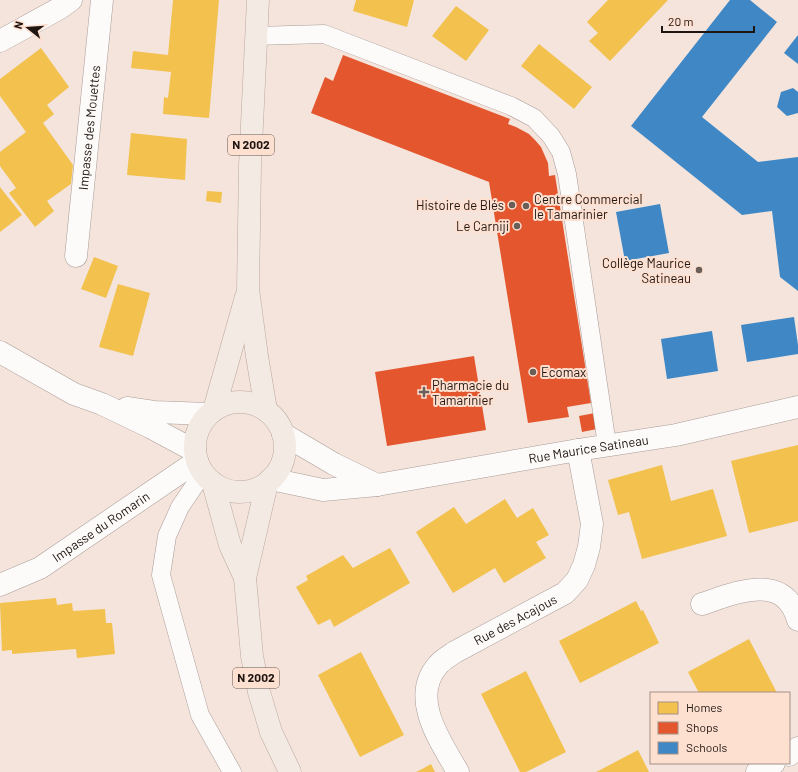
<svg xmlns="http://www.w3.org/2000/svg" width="798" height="772" viewBox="0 0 798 772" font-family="Barlow,sans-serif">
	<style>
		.homes { fill: #f2c14e }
		.shops { fill: #e4572e }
		.schools { fill: #3f88c5 }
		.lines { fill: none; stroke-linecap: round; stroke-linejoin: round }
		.service-casing { stroke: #a99c97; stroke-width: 19 }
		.minor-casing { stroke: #a99c97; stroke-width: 23 }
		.primary-casing { stroke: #bca89d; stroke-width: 23 }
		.service { stroke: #fdfbfa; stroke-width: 18 }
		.minor { stroke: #fdfbfa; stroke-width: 22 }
		.primary { stroke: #f3eae4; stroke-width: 22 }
		.poi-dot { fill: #6a5e58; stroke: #fee0d1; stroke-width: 1.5 }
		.labels { text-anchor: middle; stroke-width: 4; stroke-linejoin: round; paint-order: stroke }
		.shield { fill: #fee0d1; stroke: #63534b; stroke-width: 1 }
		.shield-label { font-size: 12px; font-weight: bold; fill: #201611 }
		.street-label { font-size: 13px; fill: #201611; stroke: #fee0d1 }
		.poi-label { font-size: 13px; fill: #201611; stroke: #fee0d1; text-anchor: start }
	</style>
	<rect width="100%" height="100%" fill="#f4e4dc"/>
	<g class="homes">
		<path d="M173,0H219L209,118L163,114L164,97L168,98L171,72L131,68L133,51L168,55Z"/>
		<path d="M356,0H414L407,27L353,11Z"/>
		<path d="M608,0H668L610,61L589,41L598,33L587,22Z"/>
		<path d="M456,6L489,30L466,61L432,36Z"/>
		<path d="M539,44L592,87L574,109L521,66Z"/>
		<path d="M41,48L69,87L47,105L54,114L43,123L73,165L71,184L47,201L54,211L35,227L9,193L16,188L0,166V152L26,132L0,96V79Z"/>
		<path d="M131,133L187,139L185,180L127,175Z"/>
		<path d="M0,187L22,215L0,232Z"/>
		<path d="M207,191L222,192L221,203L206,201Z"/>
		<path d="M94,257L118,266L106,298L81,289Z"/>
		<path d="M118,284L150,293L133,356L99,347Z"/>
		<path d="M798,445V521L749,533L731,461Z"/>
		<path d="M662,465L671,501L713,489L727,536L642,559L629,512L618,515L608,480Z"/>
		<path d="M505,499L517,518L533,508L549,535L536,542L546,558L504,583L495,568L453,593L416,532L454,507L466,524Z"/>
		<path d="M390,548L410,583L334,627L330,619L318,625L296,587L308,580L306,576L343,555L353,568Z"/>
		<path d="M56,598L57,605L72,603L73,611L105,609L106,623H112L115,654L77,658L76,649L12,654V650L2,651L0,603Z"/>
		<path d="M636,601L641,611L643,610L659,643L580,683L559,641Z"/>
		<path d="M749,639L777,693H699L688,672Z"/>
		<path d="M361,652L404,735L360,757L318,675Z"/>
		<path d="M526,671L566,752L526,772H520L481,694Z"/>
		<path d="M638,750L649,772H596L602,769Z"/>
		<path d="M431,764L435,772H416L424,768Z"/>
	</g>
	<g class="shops">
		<path d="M343,55L510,119L508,124L516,127L529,134L535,140L541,147L548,163L549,176L555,175L591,403L567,407L569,417L528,423L489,182L311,113L325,77L333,81Z"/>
		<path d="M474,356L486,430L387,446L375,372Z"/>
		<path d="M595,413L597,429L582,432L579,416Z"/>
	</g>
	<g class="schools">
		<path d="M730,0H750L777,22L702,117L758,162L798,157V291L780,277L772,211L742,215L631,126Z"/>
		<path d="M798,35V64L784,53Z"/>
		<path d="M793,88L798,92V113L787,116L777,107L781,92Z"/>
		<path d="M660,204L669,253L625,261L616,212Z"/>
		<path d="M794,317L798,345V354L747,362L741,325Z"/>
		<path d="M712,331L718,371L667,379L661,339Z"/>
	</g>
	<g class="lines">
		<g class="service-casing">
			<g id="service">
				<path d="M255,36L324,34L511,106L534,118L551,136L561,152L567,174L607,445"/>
				<path d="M203,473L180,507L167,536L161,575L200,715L232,772"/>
			</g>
		</g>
		<g class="minor-casing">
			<g id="minor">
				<path d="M0,41L60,8L71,0"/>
				<path id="s1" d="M76,256L102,0"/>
				<path d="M0,352L74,394L102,404L150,427L195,451"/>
				<path d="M127,408L154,412L208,414"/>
				<path d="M283,434L334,464L377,485"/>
				<path id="s2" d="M271,479L323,490L377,485L578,450L676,435L798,407"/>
				<path id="s3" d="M0,585L40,568L197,461"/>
				<path d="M702,604C735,593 784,571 798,620"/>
				<path d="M789,755L798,748"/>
				<path id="s4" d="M458,772C441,742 409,698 438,665C442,660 449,656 455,652L565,593L577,580L584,565L589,547L592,524L578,450"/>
				<path d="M757,772L774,763"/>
			</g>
		</g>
		<g class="primary-casing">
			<g id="primary">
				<path d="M258,0L250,166L248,289L257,356L266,410"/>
				<circle cx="240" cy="447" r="45"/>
				<path d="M214,410L246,297"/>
				<path d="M213,483L230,545L245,578"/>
				<path d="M267,483L245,578L252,656L259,692L271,732L290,772"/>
			</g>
		</g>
		<use href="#service" class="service"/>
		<use href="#minor" class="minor"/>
		<use href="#primary" class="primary"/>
	</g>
	<g class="poi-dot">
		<circle cx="512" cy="205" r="4"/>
		<circle cx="526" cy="206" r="4"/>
		<circle cx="517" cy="226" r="4"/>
		<circle cx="699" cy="270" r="4"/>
		<circle cx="533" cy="372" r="4"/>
		<path d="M422 386h4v4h4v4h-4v4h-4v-4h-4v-4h4z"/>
	</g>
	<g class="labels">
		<g class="shield">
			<rect x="228" y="135" width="46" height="20" rx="3"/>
			<rect x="233" y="668" width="46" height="20" rx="3"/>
		</g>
		<g class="shield-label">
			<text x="251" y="149">N 2002</text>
			<text x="256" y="682">N 2002</text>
		</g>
		<g class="street-label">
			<text dy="5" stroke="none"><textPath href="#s1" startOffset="129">Impasse des Mouettes</textPath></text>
			<text dy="5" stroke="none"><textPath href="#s2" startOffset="322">Rue Maurice Satineau</textPath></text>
			<text dy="5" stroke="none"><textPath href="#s3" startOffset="117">Impasse du Romarin</textPath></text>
			<text dy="5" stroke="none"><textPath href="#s4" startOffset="207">Rue des Acajous</textPath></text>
		</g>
		<g class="poi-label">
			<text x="534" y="204">Centre Commercial<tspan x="534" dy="15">le Tamarinier</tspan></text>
			<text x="504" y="210" text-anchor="end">Histoire de Blés</text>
			<text x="509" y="231" text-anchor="end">Le Carniji</text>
			<text x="691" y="268" text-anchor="end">Collège Maurice<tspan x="691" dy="15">Satineau</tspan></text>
			<text x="541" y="377">Ecomax</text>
			<text x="432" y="390">Pharmacie du<tspan x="432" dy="15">Tamarinier</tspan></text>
		</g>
	</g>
	<rect x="650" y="692" width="140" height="72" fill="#fee0d1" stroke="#a58f84"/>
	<rect x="658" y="702" width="20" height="12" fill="#f2c14e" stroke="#a58f84"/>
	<text x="686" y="712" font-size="12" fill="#201611">Homes</text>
	<rect x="658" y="722" width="20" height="12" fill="#e4572e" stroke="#a58f84"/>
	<text x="686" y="732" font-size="12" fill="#201611">Shops</text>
	<rect x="658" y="742" width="20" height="12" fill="#3f88c5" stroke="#a58f84"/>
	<text x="686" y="752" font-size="12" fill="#201611">Schools</text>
	<g transform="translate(28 28) rotate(287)" stroke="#fee0d1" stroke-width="3" paint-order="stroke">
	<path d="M0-3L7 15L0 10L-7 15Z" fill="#201611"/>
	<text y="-6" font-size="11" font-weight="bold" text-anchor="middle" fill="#201611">N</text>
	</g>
	<path d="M662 26v6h92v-6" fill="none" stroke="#201611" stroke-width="2"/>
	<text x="668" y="26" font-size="12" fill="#201611" stroke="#fee0d1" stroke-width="3" paint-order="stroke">20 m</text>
</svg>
